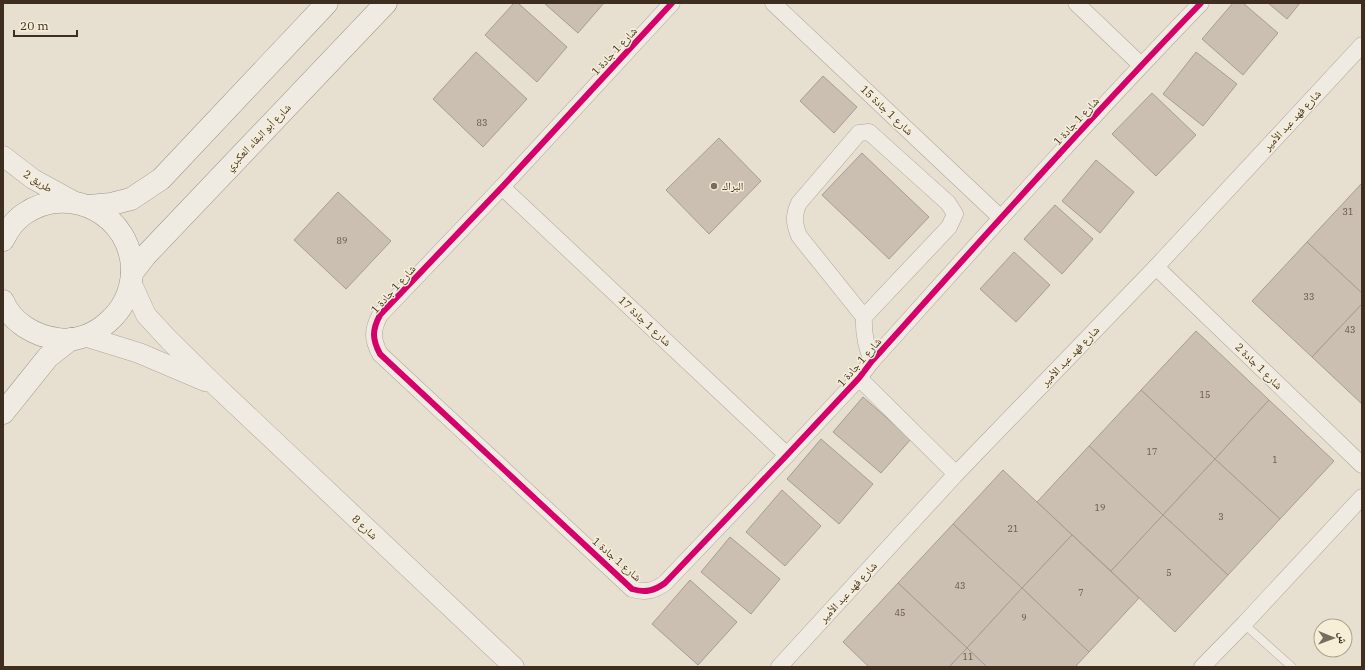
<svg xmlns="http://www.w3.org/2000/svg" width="1365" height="670" viewBox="0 0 1365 670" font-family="'IBM Plex Serif','Noto Naskh Arabic',serif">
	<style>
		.building { fill: #cbbfb2; stroke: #a89c90 }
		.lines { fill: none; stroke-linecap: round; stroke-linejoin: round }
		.service-casing { stroke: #ada599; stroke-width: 9 }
		.minor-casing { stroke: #ada599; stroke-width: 17 }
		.tertiary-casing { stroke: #ada599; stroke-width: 21 }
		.secondary-casing { stroke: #9c958a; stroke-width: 23 }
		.service { stroke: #efebe3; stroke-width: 8 }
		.minor { stroke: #efebe3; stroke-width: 16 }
		.tertiary { stroke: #efebe3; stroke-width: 20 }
		.secondary { stroke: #efebe3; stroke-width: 22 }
		.cycleway-casing { stroke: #f7eed8; stroke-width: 8 }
		.cycleway { stroke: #d6006c; stroke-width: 6 }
		.poi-dot { fill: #786c5e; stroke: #f7eed8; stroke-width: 1.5 }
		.labels { text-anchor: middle; stroke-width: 3; stroke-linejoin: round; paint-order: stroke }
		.number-label { font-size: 9px; fill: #605244 }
		.street-label { font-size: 11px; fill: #3d2e20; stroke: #f7eed8 }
		.poi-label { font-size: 11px; fill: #3d2e20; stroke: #f7eed8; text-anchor: start }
	</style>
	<rect width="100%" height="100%" fill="#e7e0d1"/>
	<g class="building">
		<path d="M514,3H518L567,47L537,82L485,35Z"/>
		<path d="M544,3H604L578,33Z"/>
		<path d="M1233,3H1243L1278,33L1243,75L1202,39Z"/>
		<path d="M1268,3H1300L1287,19Z"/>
		<path d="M476,52L527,99L483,147L433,99Z"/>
		<path d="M1196,52L1237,84L1203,126L1163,94Z"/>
		<path d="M823,76L857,107L834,133L800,101Z"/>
		<path d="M1152,93L1196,135L1156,176L1112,134Z"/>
		<path d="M719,138L761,181L709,234L666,190Z"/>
		<path d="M862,153L929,217L889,259L822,195Z"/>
		<path d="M1096,160L1134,192L1100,233L1062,201Z"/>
		<path d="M1362,183V293L1307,242Z"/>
		<path d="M338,192L391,241L346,289L294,240Z"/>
		<path d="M1055,205L1093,239L1062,274L1024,239Z"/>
		<path d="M1307,242L1362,293V304L1312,357L1252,301Z"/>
		<path d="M1014,252L1050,285L1016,322L980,289Z"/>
		<path d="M1362,304V404L1312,357Z"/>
		<path d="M1196,331L1269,400L1215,459L1141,390Z"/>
		<path d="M1141,390L1215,459L1163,515L1089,446Z"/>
		<path d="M863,397L911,439L881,473L833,432Z"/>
		<path d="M1269,400L1334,461L1280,519L1215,459Z"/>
		<path d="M821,439L873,484L839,524L787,479Z"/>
		<path d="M1089,446L1163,515L1111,571L1037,502Z"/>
		<path d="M1215,459L1280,519L1228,575L1163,515Z"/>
		<path d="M1003,470L1072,535L1022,588L953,524Z"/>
		<path d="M782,490L821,526L785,566L746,532Z"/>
		<path d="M1163,515L1228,575L1175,632L1111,571Z"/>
		<path d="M953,524L1022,588L967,648L898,583Z"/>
		<path d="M1072,535L1139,598L1089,652L1022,588Z"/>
		<path d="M730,537L780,579L751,614L701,572Z"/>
		<path d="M690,580L737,622L698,665L652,624Z"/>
		<path d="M898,583L967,648L949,667H869L843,642Z"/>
		<path d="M1022,588L1089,652L1075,667H987L967,648Z"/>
		<path d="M967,648L987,667H949Z"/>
	</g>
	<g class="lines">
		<g class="service-casing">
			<path id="service" d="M1244,624L1292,667"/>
		</g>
		<g class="minor-casing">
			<g id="minor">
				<path d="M672,3L502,187L380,315C372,330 372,339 380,354L632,589C645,593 654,591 665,583L787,455L859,378L872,361C980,241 1088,120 1201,3"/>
				<path d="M773,3L1001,218"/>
				<path d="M1076,3L1141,65"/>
				<path d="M502,187L787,455"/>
				<path d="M1156,267L1362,465"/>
				<path d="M864,317L949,227L955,214L948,203L869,132L859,133L799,203C793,216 794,223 799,236L864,317C863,333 866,346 872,361"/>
				<path d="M859,378L956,474"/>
				<path d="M779,667L956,474L1156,267L1362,45"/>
				<path d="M1202,667L1244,624L1362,497"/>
			</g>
		</g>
		<g class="tertiary-casing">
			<g id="tertiary">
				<path d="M3,156L33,179L75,202"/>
				<path d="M131,282L146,315L169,340L216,386L514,667"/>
				<path d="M84,336L139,353L205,381"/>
			</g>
		</g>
		<g class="secondary-casing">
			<g id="secondary">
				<path d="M89,206L111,204L131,199L161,179L327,3"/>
				<path d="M3,240C8,230 15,220 24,214C70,182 133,216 132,272C131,292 123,309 108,322C95,334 76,342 58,339C35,336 12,323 3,301"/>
				<path d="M132,273L146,255L386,3"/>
				<path d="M3,413L48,357L71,339"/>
			</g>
		</g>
		<use href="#service" class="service"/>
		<use href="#minor" class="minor"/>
		<use href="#tertiary" class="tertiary"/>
		<use href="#secondary" class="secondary"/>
		<g class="cycleway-casing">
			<path id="cycleway" d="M672,3L502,187L380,315C372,330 372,339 380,354L632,589C645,593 654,591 665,583L787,455L859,378L872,361C980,241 1088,120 1201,3"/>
		</g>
		<use href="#cycleway" class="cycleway"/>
	</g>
	<circle class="poi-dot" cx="714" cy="186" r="4"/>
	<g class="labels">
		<g class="number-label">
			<text x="482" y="126">83</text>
			<text x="1348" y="215">31</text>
			<text x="342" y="244">89</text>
			<text x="1309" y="300">33</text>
			<text x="1350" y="333">43</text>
			<text x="1205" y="398">15</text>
			<text x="1152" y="455">17</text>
			<text x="1275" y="463">1</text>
			<text x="1100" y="511">19</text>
			<text x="1221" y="520">3</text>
			<text x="1013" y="532">21</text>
			<text x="1169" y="576">5</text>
			<text x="960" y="589">43</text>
			<text x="1081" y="596">7</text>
			<text x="900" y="616">45</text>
			<text x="1024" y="621">9</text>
			<text x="968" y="660">11</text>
		</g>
		<g class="street-label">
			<text transform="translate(614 51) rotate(-47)" y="4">شارع 1 جادة 1</text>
			<text transform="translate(887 110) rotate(43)" y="4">شارع 1 جادة 15</text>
			<text transform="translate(1292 120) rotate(-47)" y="4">شارع فهد عبد الأمير</text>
			<text transform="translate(1076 121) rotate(-47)" y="4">شارع 1 جادة 1</text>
			<text transform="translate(258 137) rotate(-46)" y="4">شارع أبو البقاء العكبري</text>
			<text transform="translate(38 181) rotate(32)" y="4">طريق 2</text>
			<text transform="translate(393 289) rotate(-48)" y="4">شارع 1 جادة 1</text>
			<text transform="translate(645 321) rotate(43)" y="4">شارع 1 جادة 17</text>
			<text transform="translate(1070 356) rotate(-46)" y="4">شارع فهد عبد الأمير</text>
			<text transform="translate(859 362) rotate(-49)" y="4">شارع 1 جادة 1</text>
			<text transform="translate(1259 366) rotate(44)" y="4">شارع 1 جادة 2</text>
			<text transform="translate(365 527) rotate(43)" y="4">شارع 8</text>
			<text transform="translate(617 559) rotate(41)" y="4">شارع 1 جادة 1</text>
			<text transform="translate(848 592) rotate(-47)" y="4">شارع فهد عبد الأمير</text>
		</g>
		<g class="poi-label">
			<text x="722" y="190">البراك</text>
		</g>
	</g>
	<rect width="1365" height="670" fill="none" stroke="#3d2e20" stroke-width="8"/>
	<g transform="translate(1333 638) rotate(91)"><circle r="19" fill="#f7eed8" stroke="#ada18e"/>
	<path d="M0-3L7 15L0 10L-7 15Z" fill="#786c5e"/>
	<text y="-6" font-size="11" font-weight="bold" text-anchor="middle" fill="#3d2e20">ش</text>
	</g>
	<path d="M14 30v6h63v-6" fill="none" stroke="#3d2e20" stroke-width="2"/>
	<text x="20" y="30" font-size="12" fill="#3d2e20" stroke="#f7eed8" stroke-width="3" paint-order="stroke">20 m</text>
</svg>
